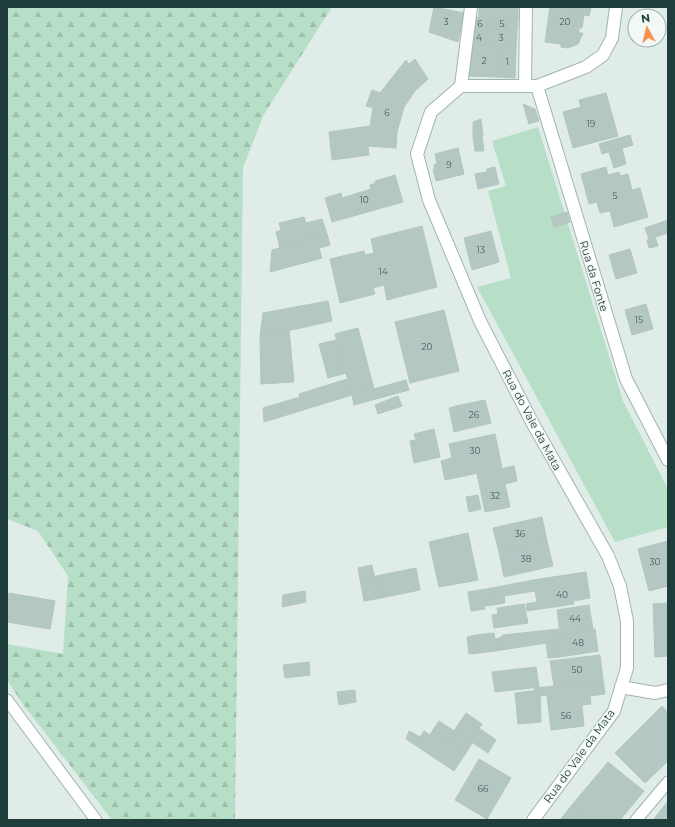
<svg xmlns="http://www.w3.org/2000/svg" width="675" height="827" viewBox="0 0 675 827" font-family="Montserrat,sans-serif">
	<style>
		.grass { fill: #b7dfc8 }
		.forest { fill: url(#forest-firs) }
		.building { fill: #b5c7c2; stroke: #b2c6c1 }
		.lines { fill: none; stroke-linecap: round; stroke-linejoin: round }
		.service-casing { stroke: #a2b4b0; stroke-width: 13 }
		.minor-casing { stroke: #a2b4b0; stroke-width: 14 }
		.service { stroke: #fff; stroke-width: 11 }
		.minor { stroke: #fff; stroke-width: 12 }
		.labels { text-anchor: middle; stroke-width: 3; stroke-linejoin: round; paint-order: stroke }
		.number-label { font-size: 9px; fill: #44605c }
		.street-label { font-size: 11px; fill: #1f3d3a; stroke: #f1f8f6 }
	</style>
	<defs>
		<pattern id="forest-firs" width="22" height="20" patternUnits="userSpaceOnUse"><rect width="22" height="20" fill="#b7dfc8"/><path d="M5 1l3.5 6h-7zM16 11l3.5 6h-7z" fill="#9dc0ad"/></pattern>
	</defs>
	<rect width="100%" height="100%" fill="#e0ece8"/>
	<path class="grass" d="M538,127L623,401L668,489V527L615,542L477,287L511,278L488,191L506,186L492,141Z"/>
	<path class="forest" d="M7,7H332L263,116L243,168L235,820H112L22,703L7,680V644L63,654L68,576L38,531L7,519Z"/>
	<g class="building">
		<path d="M434,7L464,13L458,42L429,32Z"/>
		<rect x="479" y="7" width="39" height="11"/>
		<path d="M550,7L590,12L589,16L584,15L582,28H579V33H583L578,44L568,48L561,47V44L545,42Z"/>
		<path d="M556,7H591L590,12Z"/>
		<path d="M474,17L487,18V31H474Z"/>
		<path d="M487,18H518L517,30L487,31Z"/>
		<path d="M517,30L516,47L486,45L487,31Z"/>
		<path d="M474,31H487L486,45L470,44Z"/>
		<path d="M470,44L499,46L497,77L469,76Z"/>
		<path d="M499,46L516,47L515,78L497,77Z"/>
		<path d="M415,59L428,79L415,91L404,107L397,132L396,148L368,146L369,155L332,160L329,132L370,126L373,108L366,106L372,90L380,93L406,60L409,64Z"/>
		<path d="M606,93L618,136L573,148L563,112L581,107L579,100Z"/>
		<path d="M523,104L535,109L539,121L529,124Z"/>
		<path d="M481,119L483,136H473V122Z"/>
		<path d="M482,135L484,151H475L473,136Z"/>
		<path d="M630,135L633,145L602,154L599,144Z"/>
		<path d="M458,148L464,174L436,181L433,169H435L434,165L437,164L435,154Z"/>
		<path d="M622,148L626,164L614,168L609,152Z"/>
		<path d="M495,167L499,184L478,189L475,174L487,172V169Z"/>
		<path d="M606,167L608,175L619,172L620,176L628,174L632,190L640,188L648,217L614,227L610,211L600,213L597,202L589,204L581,174Z"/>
		<path d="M395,175L403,202L332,222L325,198L341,193L342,198L371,189L370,185L376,183L375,181Z"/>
		<path d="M567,212L570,222L554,227L551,217Z"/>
		<path d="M304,217L306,223L322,219L327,234L280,248L276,232L281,230L279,223Z"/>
		<path d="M668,220V233L649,239L645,228Z"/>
		<path d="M422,226L437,287L387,300L384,285L373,288L375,294L340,303L330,259L364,251L365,255L374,253L371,239Z"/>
		<path d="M491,231L499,262L472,270L464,238Z"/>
		<path d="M327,234L330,245L319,248L322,258L270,272L272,250Z"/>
		<path d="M655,237L658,246L649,248L647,240Z"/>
		<path d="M630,249L637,273L616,279L609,255Z"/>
		<path d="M328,301L332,321L260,337L263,313Z"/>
		<path d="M646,304L653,329L632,335L625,310Z"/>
		<path d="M444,310L459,371L410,383L395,322Z"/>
		<path d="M358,328L374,389L352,395L335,334Z"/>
		<path d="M289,330L294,382L261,384L260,337Z"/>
		<path d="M336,340L346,373L328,378L319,344Z"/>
		<path d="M347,379L352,395L264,422L263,408L300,397L299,394Z"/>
		<path d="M406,380L409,390L354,405L352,395Z"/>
		<path d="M398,396L402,406L378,414L375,405Z"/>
		<path d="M485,400L491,423L462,430L456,406Z"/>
		<path d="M456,406L462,430L454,432L449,408Z"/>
		<path d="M434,429L440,457L414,463L410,441L416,440L414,434Z"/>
		<path d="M495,434L502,468L445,480L441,461L452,458L449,444Z"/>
		<path d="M514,466L517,481L505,484L510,507L485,512L477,474Z"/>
		<path d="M478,495L481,509L469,512L466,497Z"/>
		<path d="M542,517L547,541L499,552L493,528Z"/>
		<path d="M468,533L478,580L439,587L429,542Z"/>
		<path d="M547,541L553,566L504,577L499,552Z"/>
		<path d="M668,541V586L649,591L638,549Z"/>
		<path d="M372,565L374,576L360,579L358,568Z"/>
		<path d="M416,568L420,590L381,598L376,576Z"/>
		<path d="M586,572L590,598L573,601L574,604L527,611L526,604L537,602L533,580Z"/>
		<path d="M376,576L381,598L364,601L360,579Z"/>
		<path d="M533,580L535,591L504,596L505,603L494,605L492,588Z"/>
		<path d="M492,588L494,605L484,606L485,609L471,611L468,592Z"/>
		<path d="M305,591L306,602L282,607L283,595Z"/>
		<path d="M9,593L55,601L50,629L7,622Z"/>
		<path d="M668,603V656L655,657L653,604Z"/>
		<path d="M524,604L528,623L494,628L492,615L498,614L497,608Z"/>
		<path d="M589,605L593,629L560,634L557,610Z"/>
		<path d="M559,629L560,634L557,635L560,657L548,658L546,643L502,650L500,638L503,635Z"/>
		<path d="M595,629L598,651L560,657L557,635Z"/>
		<path d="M494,633L495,639L500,638L502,650L479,653L476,635Z"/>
		<path d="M476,635L479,653L469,654L467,637Z"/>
		<path d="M600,655L603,680L554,686L550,661Z"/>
		<path d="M309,662L310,675L285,678L283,665Z"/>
		<path d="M536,667L539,687L495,692L492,672Z"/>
		<path d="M603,680L605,694L590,696L591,704L582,705L584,726L551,730L546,687Z"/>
		<path d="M546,687L547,695L540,696V690L535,691L534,688Z"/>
		<path d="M355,690L356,702L339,705L337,692Z"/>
		<path d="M540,690L541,722L518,724L515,693Z"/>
		<path d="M662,706L668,713V761L645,783L615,753Z"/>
		<path d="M466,713L482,724L470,741L454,731Z"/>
		<path d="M439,721L454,731L448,740L433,730Z"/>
		<path d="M479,728L496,740L488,753L470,741Z"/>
		<path d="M433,730L466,753L454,771L415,745L424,731L430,735Z"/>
		<path d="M409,731L420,737L415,745L406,739Z"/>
		<path d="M454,731L472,743L466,753L448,740Z"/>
		<path d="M479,759L511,778L487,819L455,800Z"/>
		<path d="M608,762L644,791L620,820H590L572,805Z"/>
		<path d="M668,801V820H653Z"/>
		<path d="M572,805L590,820H560Z"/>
	</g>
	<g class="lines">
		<g class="service-casing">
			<g id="service">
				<path d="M7,700L96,820"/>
				<path d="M636,820L668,782"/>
			</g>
		</g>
		<g class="minor-casing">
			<g id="minor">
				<path d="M461,86L471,7"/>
				<path d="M525,86L526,7"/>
				<path d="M537,86L626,379L668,460"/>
				<path d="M621,687L655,693L668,690"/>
				<path d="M533,820L614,711L627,668V621L620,586L608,556L533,424L480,321L429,200L417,154L431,112L461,86H537L586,67L603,55L612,38L616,7"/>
			</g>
		</g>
		<use href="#service" class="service"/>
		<use href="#minor" class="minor"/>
	</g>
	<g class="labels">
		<g class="number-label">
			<text x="446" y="25">3</text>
			<text x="565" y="25">20</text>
			<text x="480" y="27">6</text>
			<text x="502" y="27">5</text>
			<text x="479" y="41">4</text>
			<text x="501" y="41">3</text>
			<text x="484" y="64">2</text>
			<text x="507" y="65">1</text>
			<text x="387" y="116">6</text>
			<text x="591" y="127">19</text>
			<text x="449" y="168">9</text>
			<text x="615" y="199">5</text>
			<text x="364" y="203">10</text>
			<text x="481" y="253">13</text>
			<text x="383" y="275">14</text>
			<text x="639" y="323">15</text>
			<text x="427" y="350">20</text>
			<text x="474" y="418">26</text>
			<text x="475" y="454">30</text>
			<text x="495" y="499">32</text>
			<text x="520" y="537">36</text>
			<text x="526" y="562">38</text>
			<text x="655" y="565">30</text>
			<text x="562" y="598">40</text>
			<text x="575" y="622">44</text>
			<text x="578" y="646">48</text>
			<text x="577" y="673">50</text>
			<text x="566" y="719">56</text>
			<text x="483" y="792">66</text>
		</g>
		<g class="street-label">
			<text transform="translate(594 276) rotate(73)" y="4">Rua da Fonte</text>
			<text transform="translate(532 420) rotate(62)" y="4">Rua do Vale da Mata</text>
			<text transform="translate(579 756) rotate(-54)" y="4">Rua do Vale da Mata</text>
		</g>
	</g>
	<rect width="675" height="827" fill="none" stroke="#1f3d3a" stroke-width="16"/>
	<g transform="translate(647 28) rotate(352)"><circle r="19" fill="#f1f8f6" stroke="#9dadab"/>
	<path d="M0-3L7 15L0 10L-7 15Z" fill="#fb934f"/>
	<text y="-6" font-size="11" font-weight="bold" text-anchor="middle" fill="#1f3d3a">N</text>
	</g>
</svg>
